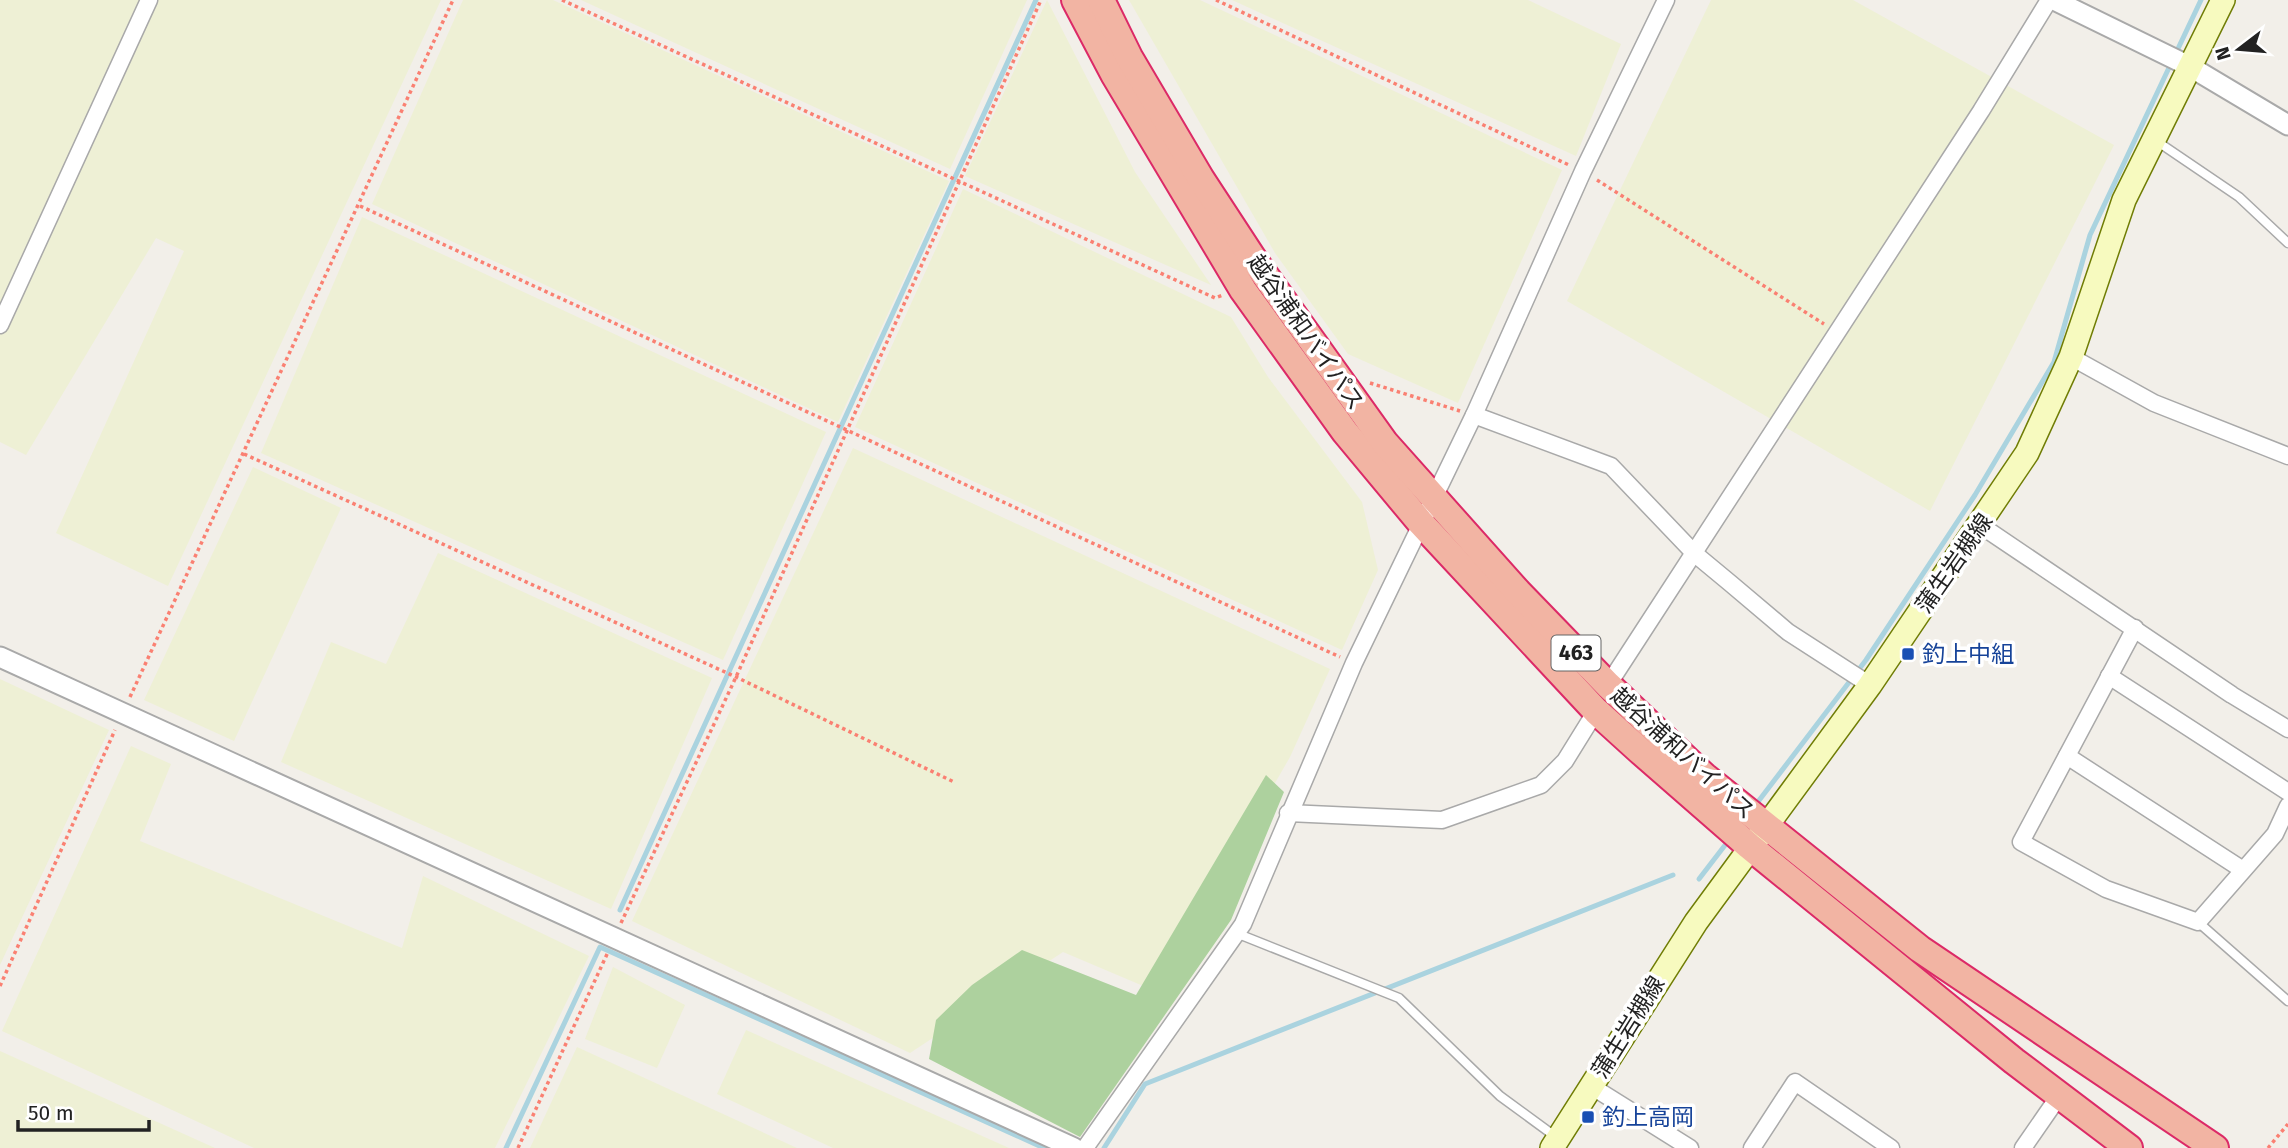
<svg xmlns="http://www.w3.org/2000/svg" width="2288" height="1148" viewBox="0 0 2288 1148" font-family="'Fira Sans','Noto Sans JP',sans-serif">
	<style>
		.farmland { fill: #eef0d5 }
		.forest { fill: #add19e }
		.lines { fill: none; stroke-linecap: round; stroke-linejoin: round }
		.stream { stroke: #aad3df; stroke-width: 5 }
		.service-casing { stroke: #a9a9a9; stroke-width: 11 }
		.minor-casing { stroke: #a9a9a9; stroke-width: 19 }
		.tertiary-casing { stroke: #a9a9a9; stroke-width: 23 }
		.secondary-casing { stroke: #707d05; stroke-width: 26 }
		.trunk-casing { stroke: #dc2a67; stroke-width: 30 }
		.path { stroke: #fa8072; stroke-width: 3.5; stroke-dasharray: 3.5 3.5; stroke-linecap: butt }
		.service { stroke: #fff; stroke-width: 8 }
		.minor { stroke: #fff; stroke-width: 16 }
		.tertiary { stroke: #fff; stroke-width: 19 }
		.secondary { stroke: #f7fabf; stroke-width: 23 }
		.trunk { stroke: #f2b4a3; stroke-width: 26 }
		.transit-dot { fill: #1a4fb4; stroke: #fff; stroke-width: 2.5 }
		.labels { text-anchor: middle; stroke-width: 7; stroke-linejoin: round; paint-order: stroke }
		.shield { fill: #fff; stroke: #646464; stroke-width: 2 }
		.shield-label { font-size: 21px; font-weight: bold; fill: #222 }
		.street-label { font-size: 23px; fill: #222; stroke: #fff }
		.transit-label { font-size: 23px; fill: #164399; stroke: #fff; text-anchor: start }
	</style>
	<rect width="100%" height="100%" fill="#f2efe9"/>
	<g class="farmland">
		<path d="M0,0H441L168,586L56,533L184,251L156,238L26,455L0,442Z"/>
		<path d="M463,0H553L949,181L838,422L372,204Z"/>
		<path d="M581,0H1027L950,169Z"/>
		<path d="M1047,0L1135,172L1211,285L965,176Z"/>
		<path d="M1129,0H1200L1562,170L1458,403L1348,354L1275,253Z"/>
		<path d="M1232,0H1528L1621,44L1576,156Z"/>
		<path d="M1711,0H1853L2114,145L1930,511L1567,301Z"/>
		<path d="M963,189L1231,317L1268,377L1362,502L1378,570L1342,650L855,427Z"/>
		<path d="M362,217L826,432L723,660L261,453Z"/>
		<path d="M853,448L1330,669L1290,757L1155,991L1063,952L910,1053L632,921Z"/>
		<path d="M253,467L341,508L234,741L144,700Z"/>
		<path d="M438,553L712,678L611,909L281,762L331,642L386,664Z"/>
		<path d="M0,679L109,730L0,965Z"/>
		<path d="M131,746L171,764L140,841L402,948L423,876L589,956L495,1148H254L2,1031Z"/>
		<path d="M613,967L685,1005L657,1068L585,1039Z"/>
		<path d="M746,1030L1009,1148H833L717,1094Z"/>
		<path d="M577,1047L797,1148H530Z"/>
		<path d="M0,1051L215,1148H0Z"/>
	</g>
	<path class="forest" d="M1266,775L1284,792L1231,920L1080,1137L929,1059L936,1020L972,985L1022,950L1136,995Z"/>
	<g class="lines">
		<g class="stream">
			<path d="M1754,807L1866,660L1975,495L2054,362L2090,235L2201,0"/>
			<path d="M1699,879L1729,840"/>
			<path d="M620,910L1036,0"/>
			<path d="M506,1148L600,947L1044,1148"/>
			<path d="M1104,1148L1145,1084L1673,875"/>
		</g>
		<g class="service-casing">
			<g id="service">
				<path d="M2155,140L2239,197L2288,243"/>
				<path d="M2198,922L2288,1001"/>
				<path d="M1236,933L1399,998L1500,1096L1556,1137"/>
			</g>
		</g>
		<g class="minor-casing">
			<g id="minor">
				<path d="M0,325L149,0"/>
				<path d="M2071,357L2154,403L2288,456"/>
				<path d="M1474,415L1611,466L1695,554L1730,583L1788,632L1870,685"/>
				<path d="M1980,525L2232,695L2288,729"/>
				<path d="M2135,628L2021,842L2106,889L2198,922L2275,834L2288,806"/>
				<path d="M2109,676L2288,792"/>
				<path d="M1608,685L1981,111L2049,0"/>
				<path d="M2067,756L2243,870"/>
				<path d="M1288,813L1442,820L1541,785L1565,761L1596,711"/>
				<path d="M1591,1086L1690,1148"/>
				<path d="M1085,1148L1243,924L1354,663L1474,415L1583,171L1666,0"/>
				<path d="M1752,1148L1795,1082L1891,1148"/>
				<path d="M2023,1148L2059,1096"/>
			</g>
		</g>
		<g class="tertiary-casing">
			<g id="tertiary">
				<path d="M2054,0L2189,66L2288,125"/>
				<path d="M0,657L1074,1148"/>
			</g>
		</g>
		<g class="secondary-casing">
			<path id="secondary" d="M1552,1148L1696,922L1870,685L2027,453L2071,357L2124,200L2223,0"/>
		</g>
		<g class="trunk-casing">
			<g id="trunk">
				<path d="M1075,0L1114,74L1243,290L1345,432L1420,522L1596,711L1639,750L1749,846L2014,1061L2129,1148"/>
				<path d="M1101,0L1129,57L1201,179L1252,257L1385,443L1518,592L1608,685L1704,776L1920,949L2215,1148"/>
			</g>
		</g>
		<g class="path">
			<path d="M562,0L1215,298L1223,295"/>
			<path d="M1216,0L1569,165"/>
			<path d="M1597,180L1824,324"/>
			<path d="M360,206L1340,657"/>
			<path d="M1370,383L1460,411"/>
			<path d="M244,454L736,677L954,782"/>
			<path d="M130,697L453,0"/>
			<path d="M621,923L736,677L1041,0"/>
			<path d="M0,986L115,730"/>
			<path d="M518,1148L608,952"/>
			<path d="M2268,1148L2288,1124"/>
		</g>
		<use href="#service" class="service"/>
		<use href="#minor" class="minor"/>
		<use href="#tertiary" class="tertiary"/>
		<use href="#secondary" class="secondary"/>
		<use href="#trunk" class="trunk"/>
	</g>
	<g class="transit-dot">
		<rect x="1901" y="647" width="14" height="14" rx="3.5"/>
		<rect x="1581" y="1110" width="14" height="14" rx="3.5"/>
	</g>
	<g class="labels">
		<rect class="shield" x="1551.5" y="635.5" width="49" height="35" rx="5"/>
		<g class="shield-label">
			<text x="1576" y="660">463</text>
		</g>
		<g class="street-label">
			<text transform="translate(1306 332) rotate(55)" y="8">越谷浦和バイパス</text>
			<text transform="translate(1954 563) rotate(-55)" y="8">蒲生岩槻線</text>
			<text transform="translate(1683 753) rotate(42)" y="8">越谷浦和バイパス</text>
			<text transform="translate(1628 1027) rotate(-58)" y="8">蒲生岩槻線</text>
		</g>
		<g class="transit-label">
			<text x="1922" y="662">釣上中組</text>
			<text x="1602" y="1125">釣上高岡</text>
		</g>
	</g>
	<g transform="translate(2239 49) rotate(254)" stroke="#ffffff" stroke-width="5" paint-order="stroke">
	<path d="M0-5L12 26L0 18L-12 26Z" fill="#222222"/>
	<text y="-10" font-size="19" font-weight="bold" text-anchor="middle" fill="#222222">N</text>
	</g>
	<path d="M18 1120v10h131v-10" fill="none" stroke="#222222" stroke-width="3.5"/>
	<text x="28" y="1120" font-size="21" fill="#222222" stroke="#ffffff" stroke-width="5" paint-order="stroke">50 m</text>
</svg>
